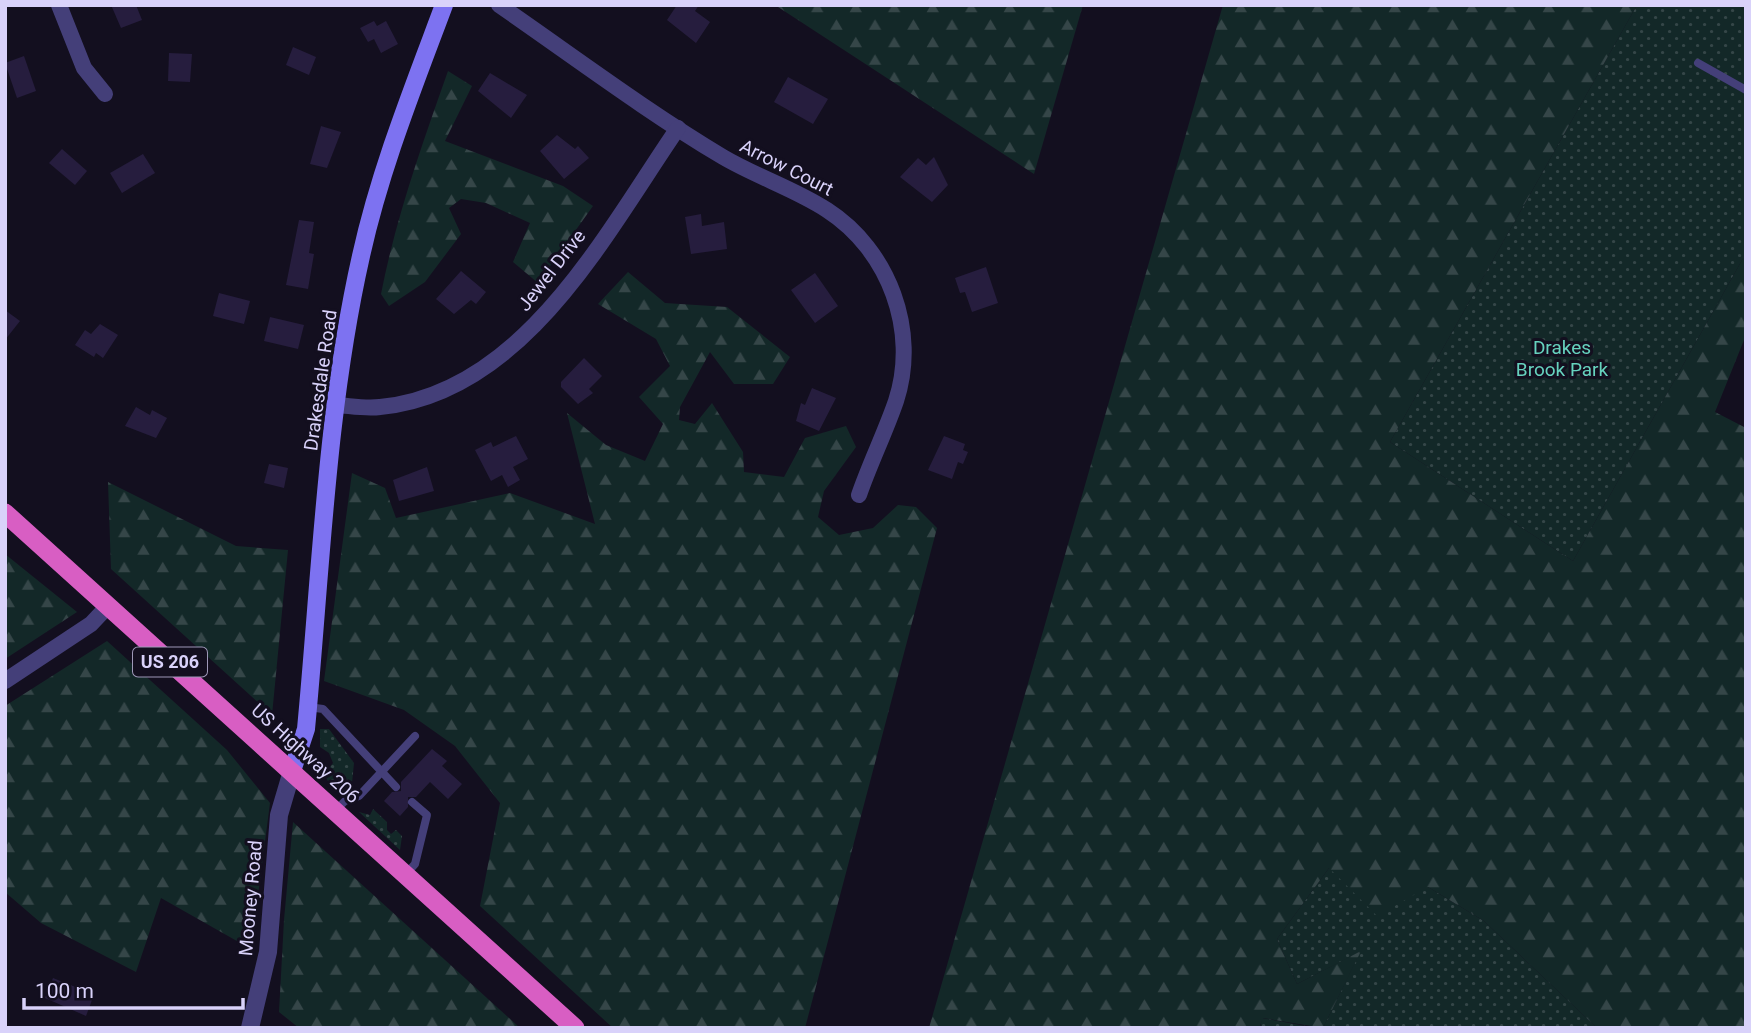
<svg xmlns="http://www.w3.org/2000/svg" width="1751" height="1033" viewBox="0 0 1751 1033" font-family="Roboto,sans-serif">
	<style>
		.grass { fill: url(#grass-dots) }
		.forest { fill: url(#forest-firs) }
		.building { fill: #261d3e }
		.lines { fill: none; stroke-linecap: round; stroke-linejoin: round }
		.service { stroke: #443f79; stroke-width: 8 }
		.minor { stroke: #443f79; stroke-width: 16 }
		.tertiary { stroke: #443f79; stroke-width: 18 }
		.secondary { stroke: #7d72f1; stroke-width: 18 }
		.trunk { stroke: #d85ec3; stroke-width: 19 }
		.labels { text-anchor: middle; stroke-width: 6; stroke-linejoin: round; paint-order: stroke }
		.shield { fill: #130f1f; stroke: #9e98b8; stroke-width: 2 }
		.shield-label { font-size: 18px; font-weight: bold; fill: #d9d2fa }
		.street-label { font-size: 19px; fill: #d9d2fa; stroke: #130f1f }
		.park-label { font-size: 19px; fill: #66d2be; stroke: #130f1f }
	</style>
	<defs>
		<pattern id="grass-dots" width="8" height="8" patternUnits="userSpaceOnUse" patternTransform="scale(1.75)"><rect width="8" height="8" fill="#132828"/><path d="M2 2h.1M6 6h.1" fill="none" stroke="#354648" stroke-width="1.8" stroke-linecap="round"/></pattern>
		<pattern id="forest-firs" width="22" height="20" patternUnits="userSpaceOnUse" patternTransform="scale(1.75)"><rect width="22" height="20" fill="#132828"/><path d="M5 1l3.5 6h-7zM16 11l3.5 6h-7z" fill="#354648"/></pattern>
	</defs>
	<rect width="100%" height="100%" fill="#130f1f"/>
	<g class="grass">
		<path d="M1637,5H1746V253L1573,561L1390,442Z"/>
		<path d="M320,729H329L354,763L352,783L347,789H333L321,770L329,768L333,763L329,753L320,747Z"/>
		<path d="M373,809L387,822V830L391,834L396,830L402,836L400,850L359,812L370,815Z"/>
		<path d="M1329,868L1428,887L1484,921L1597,1028H1323L1360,952L1297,984L1277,939Z"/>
		<path d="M1262,1018L1317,1028H1260Z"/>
	</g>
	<g class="forest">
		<path d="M775,5H1083L1034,174Z"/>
		<path d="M1223,5H1637L1390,442L1573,561L1746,253V335L1715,412L1746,428V1028H1597L1484,921L1428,887L1377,916L1329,868L1277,939L1297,984L1361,951L1323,1028L1263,1018L1259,1028H929Z"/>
		<path d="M448,71L472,86L445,141L563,186L593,206L538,283L513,262L530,223L486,203L461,199L449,208L461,234L425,282L389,306L381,294C396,217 422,145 448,71Z"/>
		<path d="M628,272L665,303L727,307L790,357L773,384H734L710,352L680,407L679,420L695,424L712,403L743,452L744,472L784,477L805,438L846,426L856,447L824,491L818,517L839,535L873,528L898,505L916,507L937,528L805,1028H613L480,906L500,803L455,746L404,710L324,681L352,473L385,488L396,518L510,493L595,524L567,413L606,445L645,461L663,424L639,397L670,366L656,339L598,304Z"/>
		<path d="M108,482L236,546L288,550L272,715L111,569Z"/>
		<path d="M5,554L77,612L5,659Z"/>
		<path d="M107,641L227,750L270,803L251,949L161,898L136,972L41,923L5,892V706Z"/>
		<path d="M293,822L520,1028H299L279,1012L284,920Z"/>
	</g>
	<g class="building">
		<path d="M111,5H136L142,20L121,28Z"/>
		<path d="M677,5H699L695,11L710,22L696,43L667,20Z"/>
		<path d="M374,21L377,26L386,21L398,44L381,53L374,39L368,42L360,28Z"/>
		<path d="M293,47L316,57L309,75L286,65Z"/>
		<path d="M169,53L192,54L190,82L168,81Z"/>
		<path d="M24,56L36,91L17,98L5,63Z"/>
		<path d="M490,73L527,95L511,118L478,91Z"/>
		<path d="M788,77L828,99L813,124L774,102Z"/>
		<path d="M321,126L341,132L327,168L310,164Z"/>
		<path d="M557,135L575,149L578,146L589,158L564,179L540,151Z"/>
		<path d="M62,149L87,171L75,185L49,163Z"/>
		<path d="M143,154L155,173L122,193L110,173Z"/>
		<path d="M934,157L948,185L932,202L900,177L918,158L926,165Z"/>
		<path d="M701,214L702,226L724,222L727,249L691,254L685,217Z"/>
		<path d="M299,220L314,222L309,253L314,254L308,289L286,285Z"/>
		<path d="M986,267L998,303L972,312L965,292L960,293L955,278Z"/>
		<path d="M461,271L486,292L476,304L471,300L454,314L436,299Z"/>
		<path d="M815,273L838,306L815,323L791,290Z"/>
		<path d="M219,293L250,301L244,324L213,316Z"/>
		<path d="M5,310L20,321L5,340Z"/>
		<path d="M270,317L304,325L298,349L264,341Z"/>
		<path d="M100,324L118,335L103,358L96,353L94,357L75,345L85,330L91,334Z"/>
		<path d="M584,358L602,376L589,389L593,393L578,404L561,387V382Z"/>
		<path d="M812,388L836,398L819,431L796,421L801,403L805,405Z"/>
		<path d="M136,407L150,415L152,410L167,418L156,438L125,426Z"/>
		<path d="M516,436L528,459L513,467L520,480L508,487L502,475L491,481L475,450L491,442L493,447Z"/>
		<path d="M944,436L965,444L963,450L968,452L963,464L958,462L952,479L928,470Z"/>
		<path d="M269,464L288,468L284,488L264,483Z"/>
		<path d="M427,467L434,491L399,501L393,480Z"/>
		<path d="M432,749L447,761L442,766L462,784L448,799L430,782L416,797H408V807L400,816L384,801L392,792L401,791V782Z"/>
		<path d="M53,978L83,990L81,996L92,1000L86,1016L45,998Z"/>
	</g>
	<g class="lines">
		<g class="service">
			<path d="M1698,63L1746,90"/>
			<path d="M308,707L323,709L396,787"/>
			<path d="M335,811L345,801L359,796L415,736"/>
			<path d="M406,874L415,864L427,815L412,802"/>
		</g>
		<g class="minor">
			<path d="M59,5L84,68L105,94"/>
			<path d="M499,5C573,56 646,111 723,157C757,177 795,189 827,210C889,250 919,331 896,401C885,433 870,463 859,495"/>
			<path d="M337,405C351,406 366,409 380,407C524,393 605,234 678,128"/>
			<path d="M5,681L91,624L108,606"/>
		</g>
		<path class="tertiary" d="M250,1028L268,952L279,815L292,771"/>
		<path class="secondary" d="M292,771L306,729C321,572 326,411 361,256C380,170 413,88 444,5"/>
		<path class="trunk" d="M5,513L575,1028"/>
	</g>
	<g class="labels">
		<rect class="shield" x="133" y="647.5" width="74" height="29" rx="5"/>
		<g class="shield-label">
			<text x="170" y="668">US 206</text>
		</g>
		<g class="street-label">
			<text transform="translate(787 167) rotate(27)" y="7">Arrow Court</text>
			<text transform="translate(551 270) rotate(-52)" y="7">Jewel Drive</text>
			<text transform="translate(320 380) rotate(-82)" y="7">Drakesdale Road</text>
			<text transform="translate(306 753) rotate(42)" y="7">US Highway 206</text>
			<text transform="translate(250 898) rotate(-85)" y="7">Mooney Road</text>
		</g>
		<g class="park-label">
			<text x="1562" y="354">Drakes<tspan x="1562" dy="22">Brook Park</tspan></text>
		</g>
	</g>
	<rect width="1751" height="1033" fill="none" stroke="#d9d2fa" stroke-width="14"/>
	<path d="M24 998v10h219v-10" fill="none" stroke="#d9d2fa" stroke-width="3.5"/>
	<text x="35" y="998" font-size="21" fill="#d9d2fa" stroke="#130f1f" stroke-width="5" paint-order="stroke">100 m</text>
</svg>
